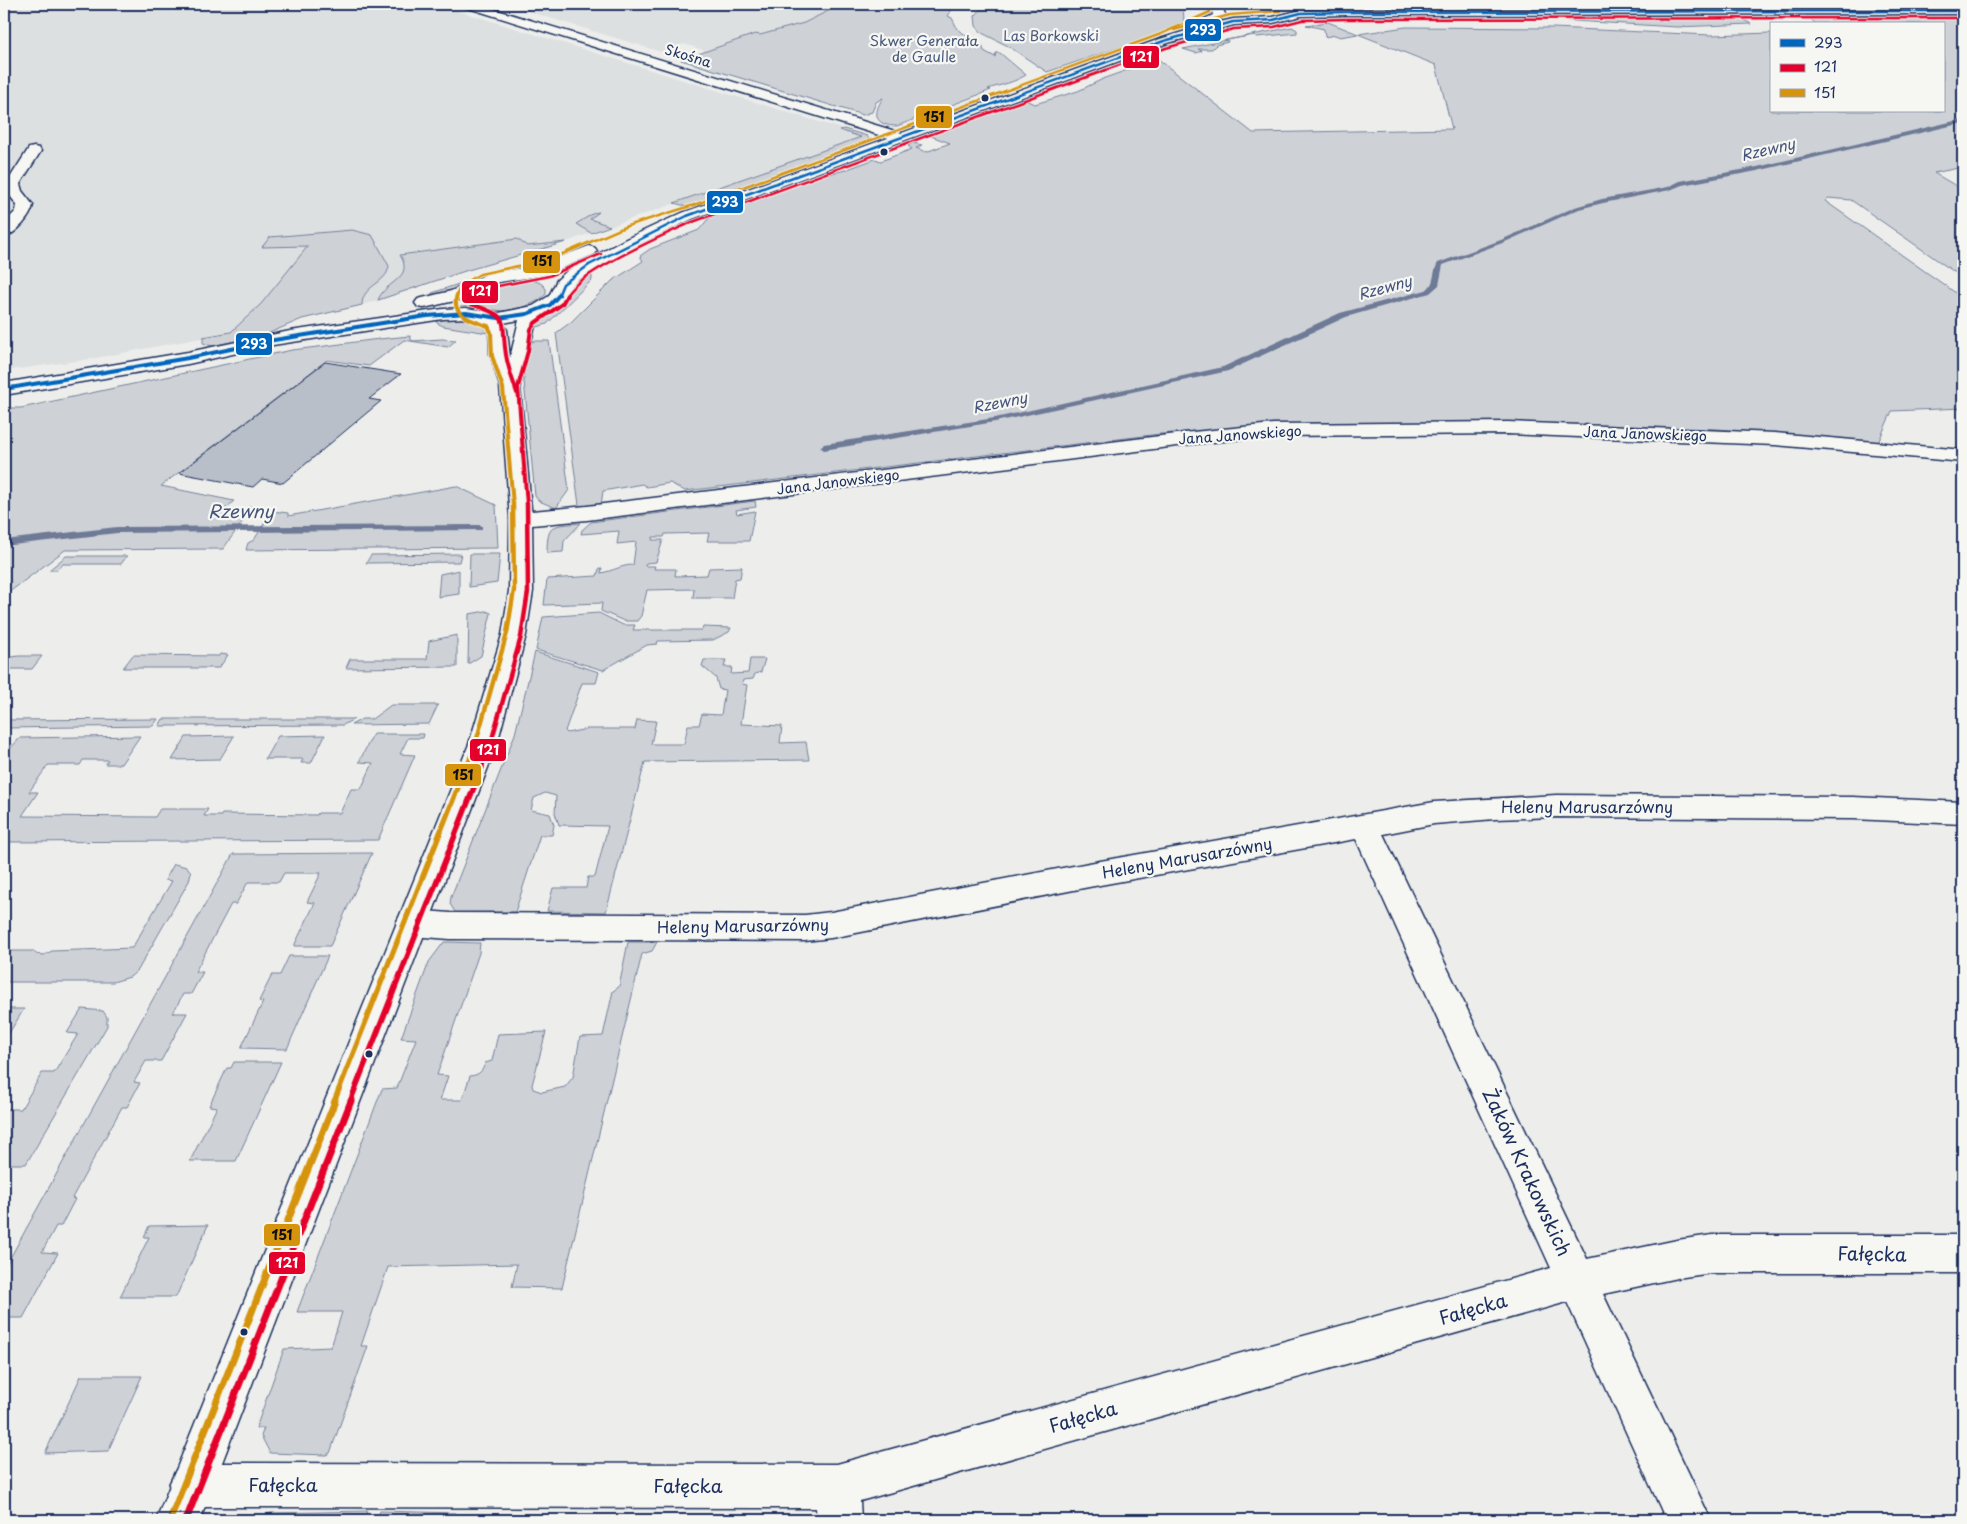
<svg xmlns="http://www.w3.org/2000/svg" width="1967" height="1524" viewBox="0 0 1967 1524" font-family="'Playpen Sans',sans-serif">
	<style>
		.built { fill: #dde0e1 }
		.green { fill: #ced2d7; stroke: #74809a }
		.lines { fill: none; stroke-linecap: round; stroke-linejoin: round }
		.stream { fill: #6e7a96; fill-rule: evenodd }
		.building { fill: #b9bfc8; stroke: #1b2f5e }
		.minor-casing { stroke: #1b2f5e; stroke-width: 3 }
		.tertiary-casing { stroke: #1b2f5e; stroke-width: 3 }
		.minor { fill: #f6f6f2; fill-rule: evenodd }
		.tertiary { fill: #f6f6f2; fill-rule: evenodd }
		.bus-1-far1-casing { stroke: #f6f6f2; stroke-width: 4.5 }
		.bus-1-casing { stroke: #f6f6f2; stroke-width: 6 }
		.bus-2-far4-casing { stroke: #f6f6f2; stroke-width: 4.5 }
		.bus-2-far3-casing { stroke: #f6f6f2; stroke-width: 6 }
		.bus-2-far2-casing { stroke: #f6f6f2; stroke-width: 8 }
		.bus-2-far1-casing { stroke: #f6f6f2; stroke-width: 9 }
		.bus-2-casing { stroke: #f6f6f2; stroke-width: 11 }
		.bus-3-far4-casing { stroke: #f6f6f2; stroke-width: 4.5 }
		.bus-3-far3-casing { stroke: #f6f6f2; stroke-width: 6 }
		.bus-3-far2-casing { stroke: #f6f6f2; stroke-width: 8 }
		.bus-3-far1-casing { stroke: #f6f6f2; stroke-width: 9 }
		.bus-3-casing { stroke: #f6f6f2; stroke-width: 11 }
		.bus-1-far1 { stroke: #0065bd; stroke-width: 2.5 }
		.bus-1 { stroke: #0065bd; stroke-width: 4 }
		.bus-2-far4 { stroke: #e4002b; stroke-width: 2.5 }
		.bus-2-far3 { stroke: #e4002b; stroke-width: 4 }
		.bus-2-far2 { stroke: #e4002b; stroke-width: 4.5 }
		.bus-2-far1 { stroke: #e4002b; stroke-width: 5.5 }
		.bus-2 { stroke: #e4002b; stroke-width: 7 }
		.bus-3-far4 { stroke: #d6940e; stroke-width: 2.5 }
		.bus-3-far3 { stroke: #d6940e; stroke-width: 4 }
		.bus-3-far2 { stroke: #d6940e; stroke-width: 4.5 }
		.bus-3-far1 { stroke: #d6940e; stroke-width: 5.5 }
		.bus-3 { stroke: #d6940e; stroke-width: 7 }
		.bus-dot { fill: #1b2f5e; stroke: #f6f6f2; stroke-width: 2 }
		.labels { text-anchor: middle; stroke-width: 4.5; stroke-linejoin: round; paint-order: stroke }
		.far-park-label { font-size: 14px; fill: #48587c; stroke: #f6f6f2 }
		.far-street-label { font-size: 14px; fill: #1b2f5e; stroke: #f6f6f2 }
		.far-water-label { font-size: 15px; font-style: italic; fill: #44547a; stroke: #f6f6f2 }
		.street-label { font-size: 16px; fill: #1b2f5e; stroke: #f6f6f2 }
		.water-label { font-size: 18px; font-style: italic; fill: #44547a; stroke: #f6f6f2 }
		.near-street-label { font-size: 19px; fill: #1b2f5e; stroke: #f6f6f2 }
		.line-badge { stroke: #f6f6f2; stroke-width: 2 }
		.badge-label { font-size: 14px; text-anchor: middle; font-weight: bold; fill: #fff }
		.pale-badge-label { font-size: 14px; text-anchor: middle; font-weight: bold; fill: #111 }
	</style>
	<rect width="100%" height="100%" fill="#edeeec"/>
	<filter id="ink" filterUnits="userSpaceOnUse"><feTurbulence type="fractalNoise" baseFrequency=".02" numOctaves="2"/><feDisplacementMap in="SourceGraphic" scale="10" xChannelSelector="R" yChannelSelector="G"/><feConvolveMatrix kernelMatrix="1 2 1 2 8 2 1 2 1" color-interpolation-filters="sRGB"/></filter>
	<g filter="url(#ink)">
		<g class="built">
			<path d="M4,4H436L865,136L566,242L468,270L379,301L302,319L91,359L4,371Z"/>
			<path d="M504,4H823L835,8L804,23L760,35L755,34L706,51L684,44L661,52Z"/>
		</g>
		<g class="green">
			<path d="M823,4H955L948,16L952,18L957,28L970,39L965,42L982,45L984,51L995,57L996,53H1000L1026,75C1013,83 1003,84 988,89L991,90L897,126C875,126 872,114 883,98L876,102L872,112L863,115L681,60L755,34L760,35L804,23L834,8Z"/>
			<path d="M986,4H1183L1184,22L1153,36L1047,72L1008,46L982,33L976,26L975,16Z"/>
			<path d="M1359,4H1963V6L1463,10L1458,5Z"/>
			<path d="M1806,15H1963V167L1934,173L1963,190V278L1851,200L1828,198L1825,201L1963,298V408L1892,411L1878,443L1717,429L1492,423H1303L1160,434L685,491L670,483L647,487L642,484L603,491L601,505L582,508L579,505L556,333L571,322L612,281L643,261L640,256L650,249L699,230L708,219L718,212L798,182L845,170L875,159L881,161L912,149L908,146L913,143L922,145L916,148L926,152L950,143L928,135L1022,99L1035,104L1078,91L1105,78L1158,59L1253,133L1452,129L1436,65L1358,34L1340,37L1335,35L1325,37L1324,29L1306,25L1328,22L1358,34L1406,27L1553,28L1711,35L1771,33V111H1943V24H1816Z"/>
			<path d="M1550,16H1738L1751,24L1677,27L1556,20Z"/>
			<path d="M1292,27L1297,30V33L1257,37L1254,35L1226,40L1228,42L1216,45L1212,49H1198L1202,51L1196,53L1183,49Z"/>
			<path d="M973,101L975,102C964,112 913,128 898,129Z"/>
			<path d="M844,129L867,136L869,139L865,142L689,207L674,203L861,137L839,130Z"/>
			<path d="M599,212L590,219L610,226L591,233L576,224L594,213Z"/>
			<path d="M352,230L372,235L389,266C387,284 362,285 362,305L302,319L267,334L212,346L203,343V337L231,332L261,304L308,246L262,247L270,237Z"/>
			<path d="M517,239L527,246L566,242L468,270L378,300C385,281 415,279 400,255Z"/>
			<path d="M549,258L558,261L431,298L432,293L479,277Z"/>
			<path d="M586,272L592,276V280L547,324L534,328L540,317L566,299L572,285Z"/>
			<path d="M521,279C531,280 541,280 546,289V294C534,308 490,320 479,300C483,283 507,281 521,279Z"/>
			<path d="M457,317L479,322L488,333L443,326L437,323L436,318Z"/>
			<path d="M410,336L412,341L442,339L456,340L448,347L404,340L369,366L327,360L161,486L234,501L225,509L241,512L248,507H253L223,549L65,550L4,596V408H21L292,350C331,346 370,339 410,336Z"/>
			<path d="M532,341H549L569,490L556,508L539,501L535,496L523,370Z"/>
			<path d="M456,486L496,505L498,548L246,550L248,543L254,540L272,511L288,513V516Z"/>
			<path d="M755,501L756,507L736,510L737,514L755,511L749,541H707L709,533L665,534L664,537H653L652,540H663L656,562L646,563L645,566H655L654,569H676L675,576L707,575L709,568L742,567L740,578L735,579L732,598H693L694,589L647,590L641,616L637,621H624L601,611L602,603L544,605L547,579L597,576L599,569L602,568L601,573C613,571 622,565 633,565L636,542L617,544L619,531L581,534L582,530L591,522Z"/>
			<path d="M581,523L564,541L563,552L547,553C547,522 553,526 581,523Z"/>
			<path d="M461,554L459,562L366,563L371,555Z"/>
			<path d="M470,554H500L497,583L469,587Z"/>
			<path d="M66,556H127L121,564H63L56,570H49Z"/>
			<path d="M459,570V594L438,597L440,574Z"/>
			<path d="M486,611L491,613L481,656L468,664L469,614Z"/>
			<path d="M599,613L623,625H635L633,630H702L703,627L731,628L729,632L713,640L658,641L657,644L647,645L603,670L536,650L543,617Z"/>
			<path d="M457,635V667L346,668L350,659H427L429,641Z"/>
			<path d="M535,652L599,672L596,683H582L565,731L567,733L587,729H635L637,720L656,721L651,744H684L688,725H699L702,714L721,715L725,690L719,689L716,678L702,666L704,660H726L724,667H732L731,674L748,673L750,659H765L761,672L755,674L753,679L743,680L742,684L747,685L741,724L782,726L780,743L806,742L809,760L645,762L606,912L547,911L553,888H586L588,877H595L608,826L559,825L555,813L556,796L545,793L534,798L531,810L550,814L554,825L552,835H540L515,912H455L450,904L451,897L515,734Z"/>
			<path d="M220,654L228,655L219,668H123L133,655L219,656Z"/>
			<path d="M19,656H42L32,669H4V658Z"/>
			<path d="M391,705H438L429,724L351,725L362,719H372Z"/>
			<path d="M158,719L153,726L4,728V720Z"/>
			<path d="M163,719H354L343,725L159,726Z"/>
			<path d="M373,734H424L423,738H408L400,754L415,755L378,840L4,842V755L20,738L140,736L121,764H105L108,760H83L80,765H48L29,792H38L22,816L155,817L160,809H208L204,816H221L222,814L317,815L318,813H340L351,789H361L373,763L359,762Z"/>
			<path d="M325,735L311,763H301L303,759H265L278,736Z"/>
			<path d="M234,736L220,759L172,760L186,737Z"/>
			<path d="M372,853L330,946H294L315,903L307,902L321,873H284L279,882H248L236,904H231L195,972H203L191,994H183L173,1013H187L161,1061H146L134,1082L140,1083L127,1107H122L72,1198L75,1199L61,1226H56L42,1252L58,1253L23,1318H8L4,1326V1269L233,854Z"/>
			<path d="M174,864L187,867L191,872L189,881L138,970L130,977L113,982H4V954L12,951H34L36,954L44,955L52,951L132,948L172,881L165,880Z"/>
			<path d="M444,942L480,943L479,953L437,1075L448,1076L440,1100H462L470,1076C479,1075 483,1071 485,1063L492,1061L498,1034L546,1032L532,1085L533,1089L542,1092L565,1087L573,1077L580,1037L603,1036L613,991L619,987L628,942H657L652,951L642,954L562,1288L512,1287L517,1264L388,1267L361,1346H368L330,1453L326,1455L270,1453L261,1436L264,1428H256L284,1349L331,1347L342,1312H297L382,1089L397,1088L416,1039L401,1038L429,962Z"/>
			<path d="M289,956H328L287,1049L241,1048L263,1002L259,1001L272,975H280Z"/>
			<path d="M4,1009H24L9,1033H4Z"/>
			<path d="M82,1009L103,1011L107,1017V1026L26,1164H4V1109H21L42,1073H54L78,1034L67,1033Z"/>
			<path d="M234,1062H281L236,1161H190L217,1107L209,1106L227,1068H231Z"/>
			<path d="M208,1225L176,1297H120L149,1237H144L149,1226Z"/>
			<path d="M81,1376H142L108,1451L45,1453Z"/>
			<path d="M367,1511L364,1520H245L271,1513Z"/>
			<path d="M380,1511L456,1513V1520H377Z"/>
		</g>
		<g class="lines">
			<g class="stream">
				<path d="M1963,119V123L1757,171L1682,185L1670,190L1603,203L1579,209L1505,242L1443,265L1439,285L1430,293L1346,317L1228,371L995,422L824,450L820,447L824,444L995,418L1223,367L1340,313L1426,290C1436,283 1432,273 1438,263L1501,240L1575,207L1602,199L1668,187L1680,181L1757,167Z"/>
				<path d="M479,525L482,526V530L117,533L4,546V540L117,527Z"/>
			</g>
		</g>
		<path class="building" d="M325,362L401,374L369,399L381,401L283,483L262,479L253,487L179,473Z"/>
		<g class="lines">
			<g class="minor-casing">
				<g id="minor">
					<path d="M461,4H477L905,134L907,137L905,140H895L462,6Z"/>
					<path d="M34,147L39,148L41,151L20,184L22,191L33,205C31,217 16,234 4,237V223L16,211L17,205L7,192L6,184L29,148Z"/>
					<path d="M1508,422L1775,433L1963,450V462L1775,445L1508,434L1273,436L1193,444L587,520L521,526L513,524L510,519L513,514L521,512L587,506L1193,432L1273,424Z"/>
					<path d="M1556,795L1853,797L1963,802V824L1853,819L1556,817L1495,819L1434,824L1383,834L1587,1259L1677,1240L1712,1235H1963V1273H1712L1677,1278L1603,1294L1711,1520H1666L1567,1302L860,1501L861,1520H817L816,1508L191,1507L176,1500L169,1485L176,1470L191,1463L837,1464L1551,1268L1356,839L1089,887L831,938L805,941L450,939L412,936L401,932L396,923L401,914L412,910L450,913L805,915L831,912L1089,863L1434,802Z"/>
				</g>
			</g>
			<g class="tertiary-casing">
				<g id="tertiary">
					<path d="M1213,4H1224L1222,7L1225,14L1221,19L1208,25L1233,19L1273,17L1301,10L1347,9L1963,8V14L1347,15L1301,16L1273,23L1234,25L1168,43L692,219L638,245L579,279L571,286L563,303L536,322L520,386L532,519L533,591L526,635L497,744L200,1520H156L469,744L502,635L509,591L510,519L500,386L490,354L489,330L486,323L466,318L443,319L273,345L188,364L4,395V383L188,352L290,331L443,309L466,308L499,313L533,306L549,296L557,280L567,271L626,239L682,213L1160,39L1189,30L1187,28L1189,26L1213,15L1211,7ZM519,320L510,358L507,330L503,323Z"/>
					<path d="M589,246L595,248L597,251L595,254L546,275L499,282L463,299L424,308L418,307L415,303L418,299L451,291L489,273L537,266Z"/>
				</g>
			</g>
			<use href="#minor" class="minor"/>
			<use href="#tertiary" class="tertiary"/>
			<g class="bus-1-far1-casing">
				<path id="bus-1-far1" d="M558,296L563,284L589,265L687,216L1164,41L1233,22L1273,20L1301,13L1347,12L1963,11"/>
			</g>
			<g class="bus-1-casing">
				<path id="bus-1" d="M4,389L188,358L274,340L427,316L466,313L499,318L527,314L550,305L559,295"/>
			</g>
			<g class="bus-2-far4-casing">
				<g id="bus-2-far4">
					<path d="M474,296L483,289L549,276L601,254"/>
					<path d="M566,296C579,272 662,236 690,223L1166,48L1234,29L1274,27L1302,20L1347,19L1963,18"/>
				</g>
			</g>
			<g class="bus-2-far3-casing">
				<g id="bus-2-far3">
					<path d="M475,295L471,298V304C513,318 500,318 506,355C508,368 513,381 517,393"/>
					<path d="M527,505L518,387L528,351L531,329L535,323L562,304L567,295"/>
				</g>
			</g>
			<g class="bus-2-far2-casing">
				<path id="bus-2-far2" d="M481,769L490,746L521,637L528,592L527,503"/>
			</g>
			<g class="bus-2-far1-casing">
				<path id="bus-2-far1" d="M350,1102L482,767"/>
			</g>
			<g class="bus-2-casing">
				<path id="bus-2" d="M186,1520L351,1101"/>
			</g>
			<g class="bus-3-far4-casing">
				<g id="bus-3-far4">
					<path d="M1174,30L1230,15L1280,11"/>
					<path d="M456,296L459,289L467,281L480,274L551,259L627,226L694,205L1161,34L1210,12L1209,4"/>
				</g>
			</g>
			<g class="bus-3-far3-casing">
				<path id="bus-3-far3" d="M457,295C450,315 473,321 488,326L491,332L492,356L503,388L513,505"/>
			</g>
			<g class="bus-3-far2-casing">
				<path id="bus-3-far2" d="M466,769L476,742L507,633L514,590L513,503"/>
			</g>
			<g class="bus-3-far1-casing">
				<path id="bus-3-far1" d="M334,1102L466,767"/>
			</g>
			<g class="bus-3-casing">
				<path id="bus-3" d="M171,1517L335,1101"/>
			</g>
			<use href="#bus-1-far1" class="bus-1-far1"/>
			<use href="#bus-1" class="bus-1"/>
			<use href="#bus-2-far4" class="bus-2-far4"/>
			<use href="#bus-2-far3" class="bus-2-far3"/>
			<use href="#bus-2-far2" class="bus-2-far2"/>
			<use href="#bus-2-far1" class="bus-2-far1"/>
			<use href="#bus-2" class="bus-2"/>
			<use href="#bus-3-far4" class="bus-3-far4"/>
			<use href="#bus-3-far3" class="bus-3-far3"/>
			<use href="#bus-3-far2" class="bus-3-far2"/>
			<use href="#bus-3-far1" class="bus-3-far1"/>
			<use href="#bus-3" class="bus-3"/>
		</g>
	</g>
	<g class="bus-dot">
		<circle cx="985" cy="98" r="4.5"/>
		<circle cx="884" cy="152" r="4.5"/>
		<circle cx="369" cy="1054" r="4.5"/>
		<circle cx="244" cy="1332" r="4.5"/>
	</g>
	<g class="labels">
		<g class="far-park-label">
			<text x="1051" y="41">Las Borkowski</text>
			<text x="924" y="46">Skwer Generała<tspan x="924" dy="16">de Gaulle</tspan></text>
		</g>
		<g class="far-street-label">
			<text transform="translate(688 56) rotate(17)" y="5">Skośna</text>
			<text transform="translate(1645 434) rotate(2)" y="5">Jana Janowskiego</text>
			<text transform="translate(1240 435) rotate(-4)" y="5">Jana Janowskiego</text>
			<text transform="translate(838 482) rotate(-7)" y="5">Jana Janowskiego</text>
		</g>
		<g class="far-water-label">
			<text transform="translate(1768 150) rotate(-13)" y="5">Rzewny</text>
			<text transform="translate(1385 288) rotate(-15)" y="5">Rzewny</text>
			<text transform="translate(1000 403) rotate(-11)" y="5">Rzewny</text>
		</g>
		<g class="street-label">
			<text x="1587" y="813">Heleny Marusarzówny</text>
			<text transform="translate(1187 858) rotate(-10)" y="6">Heleny Marusarzówny</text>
			<text transform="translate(743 926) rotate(-1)" y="6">Heleny Marusarzówny</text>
		</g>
		<g class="water-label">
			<text x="241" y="518">Rzewny</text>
		</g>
		<g class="near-street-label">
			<text transform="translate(1527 1172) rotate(65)" y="7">Żaków Krakowskich</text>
			<text transform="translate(1872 1254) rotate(1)" y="7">Fałęcka</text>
			<text transform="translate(1473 1309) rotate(-16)" y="7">Fałęcka</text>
			<text transform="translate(1083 1417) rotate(-16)" y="7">Fałęcka</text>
			<text x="283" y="1492">Fałęcka</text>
			<text x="688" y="1493">Fałęcka</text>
		</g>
	</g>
	<g class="line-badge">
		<rect x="1184" y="18" width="38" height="24" rx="5" fill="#0065bd"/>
		<rect x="1122" y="45" width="38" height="24" rx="5" fill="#e4002b"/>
		<rect x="915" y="105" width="38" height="24" rx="5" fill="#d6940e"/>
		<rect x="706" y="190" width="38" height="24" rx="5" fill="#0065bd"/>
		<rect x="522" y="250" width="39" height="24" rx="5" fill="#d6940e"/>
		<rect x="461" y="280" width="38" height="24" rx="5" fill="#e4002b"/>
		<rect x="235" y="332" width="38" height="24" rx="5" fill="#0065bd"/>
		<rect x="469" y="738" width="38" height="24" rx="5" fill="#e4002b"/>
		<rect x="444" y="763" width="38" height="24" rx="5" fill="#d6940e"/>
		<rect x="263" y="1223" width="38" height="24" rx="5" fill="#d6940e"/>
		<rect x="268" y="1251" width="38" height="24" rx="5" fill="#e4002b"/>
	</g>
	<g class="badge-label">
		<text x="1203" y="35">293</text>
		<text x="1141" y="62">121</text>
		<text x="725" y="207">293</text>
		<text x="480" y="296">121</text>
		<text x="254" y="349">293</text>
		<text x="488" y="755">121</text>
		<text x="287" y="1268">121</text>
	</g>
	<g class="pale-badge-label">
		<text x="934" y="122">151</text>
		<text x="542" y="266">151</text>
		<text x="463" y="780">151</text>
		<text x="282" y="1240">151</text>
	</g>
	<rect width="1967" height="1524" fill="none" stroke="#f6f6f2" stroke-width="20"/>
	<rect x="10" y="10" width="1947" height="1504" fill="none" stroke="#1b2f5e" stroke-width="2" filter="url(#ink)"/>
	<rect x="1770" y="22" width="175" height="90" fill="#f6f6f2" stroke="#9ea6b7"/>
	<rect x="1780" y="39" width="25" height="8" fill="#0065bd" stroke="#9ea6b7"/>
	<text x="1814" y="48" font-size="15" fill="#1b2f5e">293</text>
	<rect x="1780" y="64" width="25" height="8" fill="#e4002b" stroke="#9ea6b7"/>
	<text x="1814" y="72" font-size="15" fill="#1b2f5e">121</text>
	<rect x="1780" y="89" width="25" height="8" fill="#d6940e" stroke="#9ea6b7"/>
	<text x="1814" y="98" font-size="15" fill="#1b2f5e">151</text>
</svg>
